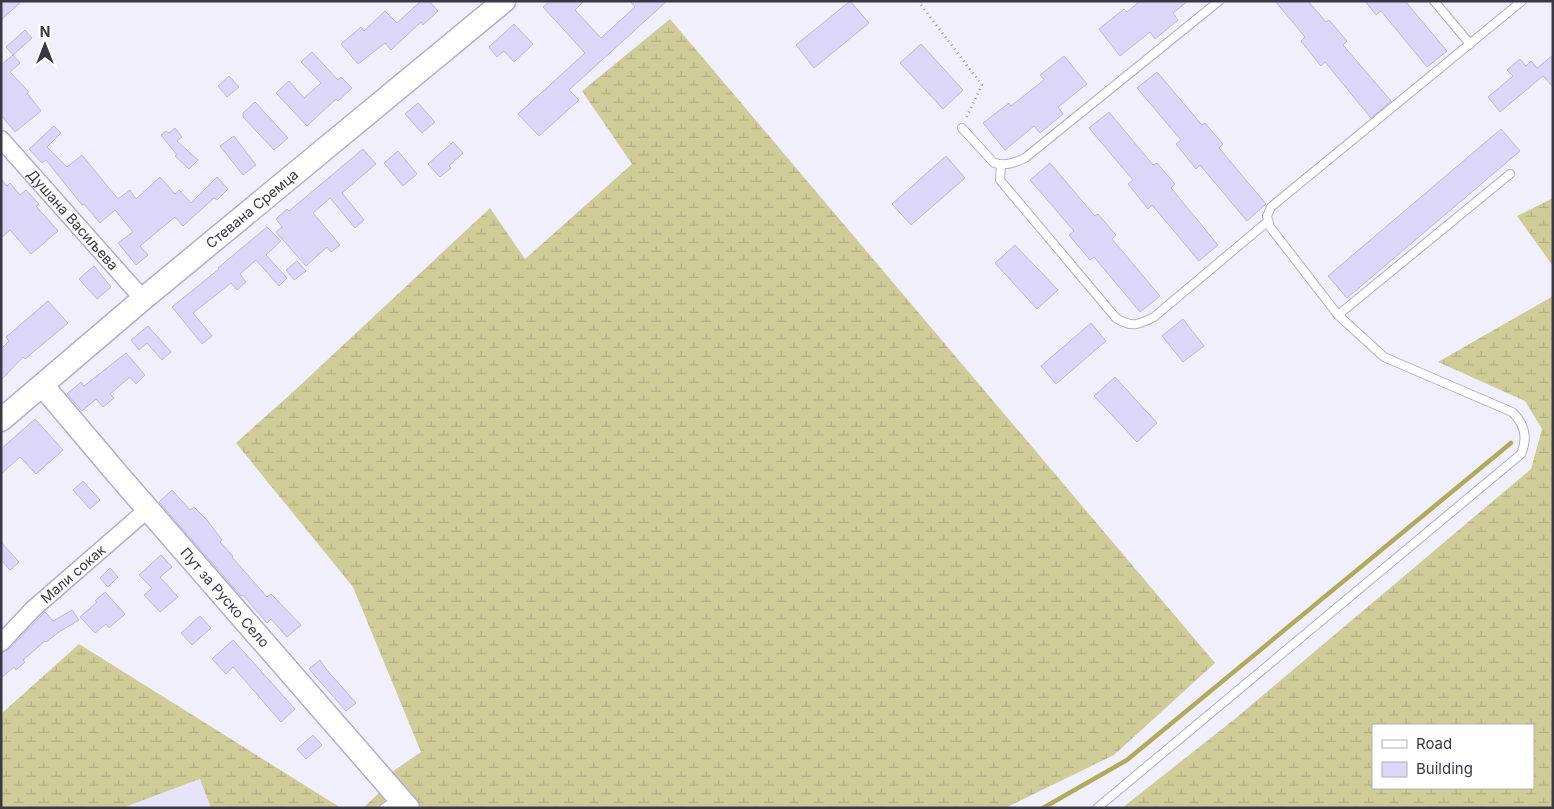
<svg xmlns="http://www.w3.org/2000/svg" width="1554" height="809" viewBox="0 0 1554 809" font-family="Inter,sans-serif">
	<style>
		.built { fill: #e7e3fc }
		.wetland { fill: url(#wetland-marsh); fill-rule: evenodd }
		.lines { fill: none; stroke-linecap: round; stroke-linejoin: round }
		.stream { stroke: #b0ab5a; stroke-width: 4.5 }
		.building { fill: #dcd6f9; stroke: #bdb7d9 }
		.lane-casing { stroke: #b3adce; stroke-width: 10 }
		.street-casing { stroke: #b3adce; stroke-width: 19 }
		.secondary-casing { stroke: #b3adce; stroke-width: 25 }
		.path { stroke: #9a98a5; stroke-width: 2.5; stroke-dasharray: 1 4; stroke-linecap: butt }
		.lane { stroke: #fff; stroke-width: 8 }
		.street { stroke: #fff; stroke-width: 16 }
		.secondary { stroke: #fff; stroke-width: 22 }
		.labels { text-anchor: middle; stroke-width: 4; stroke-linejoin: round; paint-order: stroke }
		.street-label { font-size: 14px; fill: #3a3845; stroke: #fff }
	</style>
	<defs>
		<pattern id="wetland-marsh" width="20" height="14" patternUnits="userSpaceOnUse" patternTransform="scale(1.25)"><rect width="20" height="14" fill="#cfcc98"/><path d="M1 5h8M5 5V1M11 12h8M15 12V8" fill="none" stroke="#b2b084"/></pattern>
	</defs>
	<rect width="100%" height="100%" fill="#f2effd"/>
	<path class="built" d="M201,779L211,808H122Z"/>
	<g class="wetland">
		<path d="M670,19L1215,663L1114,755L1005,808H421L392,772L421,752L353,587L236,443L294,391L490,208L525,259L632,164L582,91Z"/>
		<path d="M1553,198V266L1517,216Z"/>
		<path d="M1553,296V808H1122L1236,718L1531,469L1542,429L1525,401L1438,362ZM1373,725H1533V788H1373Z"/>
		<path d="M79,644L341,808H211L200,779L122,808H1V714Z"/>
		<path d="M379,793L392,808H363Z"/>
	</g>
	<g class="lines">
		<path class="stream" d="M1043,808L1127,760L1511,443"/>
	</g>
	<g class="building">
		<path d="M1,1H22L1,20Z"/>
		<path d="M421,1H429L438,11L423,25L421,22L391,50L385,43L358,64L341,44L361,27L364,31L385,11L397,23Z"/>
		<path d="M550,1H584L575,10L601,38L635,7L630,1H667L569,90L579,100L539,136L518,114L585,53L543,7Z"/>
		<path d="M850,1L869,23L814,68L796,45Z"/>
		<path d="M1140,1H1188L1173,13L1178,20L1155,39L1150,32L1120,56L1099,29L1124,9L1127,12Z"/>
		<path d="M1275,1H1308L1326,22L1329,20L1347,41L1343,45L1391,101L1371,118L1325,62L1321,66L1301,41L1305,37Z"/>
		<path d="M1365,1H1405L1447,51L1427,67L1381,11L1376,15Z"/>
		<path d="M514,24L533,44L514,62L504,51L497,57L489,47Z"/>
		<path d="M25,30L32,38L13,55L6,47Z"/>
		<path d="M921,44L963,90L943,109L900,63Z"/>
		<path d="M312,52L338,80L341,77L352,88L338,101L336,99L307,126L276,93L289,81L304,98L321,83L301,62Z"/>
		<path d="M13,55L20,63L10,72L29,92L27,93L41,111L15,132L1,115V63L2,64Z"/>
		<path d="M1553,55V87L1543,76L1500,112L1488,97L1513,76L1507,70L1520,59L1526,66L1531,61L1538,69L1537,68Z"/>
		<path d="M1064,56L1087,84L1058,107L1063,114L1040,133L1034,126L1005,150L983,123L1009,103L1011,106L1044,80L1040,75Z"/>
		<path d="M1157,72L1202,125L1205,123L1223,144L1219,148L1266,204L1247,221L1200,165L1196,169L1176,144L1181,140L1137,88Z"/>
		<path d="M229,76L239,87L227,97L218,86Z"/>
		<path d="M255,102L288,138L274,150L243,117V113Z"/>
		<path d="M418,103L435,122L422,133L405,114Z"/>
		<path d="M1109,112L1153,165L1157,163L1175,184L1171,188L1218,245L1199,261L1152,205L1148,209L1128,184L1133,180L1089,128Z"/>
		<path d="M54,126L61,133L47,147L67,167L82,155L118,199L130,190L136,199L160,177L175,194L179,190L191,203L217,177L228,189L217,200L214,198L183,226L175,217L152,236L140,246L148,255L136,265L118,243L133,232L115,210L100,223L84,204L82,205L46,160L42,163L29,149Z"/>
		<path d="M175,128L182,137L177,141L198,160L189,169L175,156L177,155L161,135L166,131L169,133Z"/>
		<path d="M1501,129L1520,151L1347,298L1328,276Z"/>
		<path d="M234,136L256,165L243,175L220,146Z"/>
		<path d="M453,142L463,153L449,166L451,168L440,177L428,164Z"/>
		<path d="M363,149L376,164L342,193L364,220L355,228L330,198L313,213L340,245L331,252L327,247L306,266L276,232L282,227L276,219L287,209L289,211Z"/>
		<path d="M398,151L417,174L403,186L384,163Z"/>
		<path d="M946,156L965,178L911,225L892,204Z"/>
		<path d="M1050,163L1095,216L1098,214L1116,235L1112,239L1160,296L1140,312L1094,257L1090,260L1069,235L1074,231L1030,180Z"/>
		<path d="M1,179L7,186L10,183L20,195L26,190L39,204L36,206L58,231L31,254L10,230L1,238Z"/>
		<path d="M267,227L281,241L266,255L287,278L279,286L256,260L240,274L246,282L237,290L231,283L193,313L212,336L202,344L172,307L219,269L218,268Z"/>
		<path d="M1015,245L1058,290L1037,309L995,263Z"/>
		<path d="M297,261L306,271L294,280L286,270Z"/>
		<path d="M94,266L111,287L97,299L79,279Z"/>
		<path d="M48,301L68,323L25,359L23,357L1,380V349L9,341L6,337Z"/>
		<path d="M1183,319L1204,346L1183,362L1162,336Z"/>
		<path d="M1091,323L1106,341L1056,384L1041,366Z"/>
		<path d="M148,326L171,352L162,360L147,343L139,350L131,340Z"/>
		<path d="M126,353L145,375L136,384L130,377L110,394L114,398L103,407L96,399L82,411L67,394L81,382L84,386Z"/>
		<path d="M1115,377L1157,423L1137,442L1094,396Z"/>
		<path d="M35,419L63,450L36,474L20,457L1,474V449Z"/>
		<path d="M83,481L100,500L90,509L73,490Z"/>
		<path d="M172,490L190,510L194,507L207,520L222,540L220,542L233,556L232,557L267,597L271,594L301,625L287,637L271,619L267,623L243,595L241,596L159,502Z"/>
		<path d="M1,542L19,562L10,570L1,560Z"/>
		<path d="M161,555L172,567L160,577L178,597L160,612L144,595L152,588L139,575Z"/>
		<path d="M110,568L118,577L108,587L100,578Z"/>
		<path d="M105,592L125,614L109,628L106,624L95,633L80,617L97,602L95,601Z"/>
		<path d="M72,610L79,620L59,632L46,642L45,641L23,660L25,662L16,670L14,667L1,678V653L8,650L45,612L53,621Z"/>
		<path d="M200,616L211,628L192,645L181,633Z"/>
		<path d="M233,640L295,709L281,722L233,667L226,674L212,659Z"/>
		<path d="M320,660L326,669L356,703L346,711L309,669Z"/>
		<path d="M313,735L322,745L306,759L297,749Z"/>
	</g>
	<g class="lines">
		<g class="lane-casing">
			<g id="lane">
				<path d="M1434,1L1470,44"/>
				<path d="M962,128L994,163C1006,166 1014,163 1025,158L1219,1"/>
				<path d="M1001,165L1000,180L1116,318C1132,328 1138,325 1154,317L1267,222"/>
				<path d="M1338,315L1510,174"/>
				<path d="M384,808L397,800"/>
				<path d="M1097,808L1521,454C1528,438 1525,424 1512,412L1384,357L1338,315L1270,227L1267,216L1271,207L1522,1"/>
			</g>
		</g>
		<g class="street-casing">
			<g id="street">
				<path id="s1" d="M1,139L143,299"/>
				<path id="s2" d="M1,643L33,609L148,509"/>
			</g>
		</g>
		<g class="secondary-casing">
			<g id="secondary">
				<path id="s3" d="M43,386L119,476L408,808"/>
				<path id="s4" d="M1,420L143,299L504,1"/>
			</g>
		</g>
		<path class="path" d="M918,1L982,85L965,120"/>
		<use href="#lane" class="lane"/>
		<use href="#street" class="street"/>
		<use href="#secondary" class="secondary"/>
	</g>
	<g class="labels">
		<g class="street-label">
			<text dy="5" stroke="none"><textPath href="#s4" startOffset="328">Стевана Сремца</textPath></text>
			<text dy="5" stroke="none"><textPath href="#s1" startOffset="108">Душана Васиљева</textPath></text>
			<text dy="5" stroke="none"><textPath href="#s2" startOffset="100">Мали сокак</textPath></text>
			<text dy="5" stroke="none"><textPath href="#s3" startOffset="279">Пут за Руско Село</textPath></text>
		</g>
	</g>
	<rect width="1554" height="809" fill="none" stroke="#3a3845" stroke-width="5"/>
	<rect x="1372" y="724" width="162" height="65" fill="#ffffff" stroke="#b0afb5"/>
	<rect x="1382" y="740" width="25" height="8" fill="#ffffff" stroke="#b0afb5"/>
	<text x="1416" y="749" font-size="15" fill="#3a3845">Road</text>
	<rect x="1382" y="762" width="25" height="15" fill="#dcd6f9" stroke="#b0afb5"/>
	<text x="1416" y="774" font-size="15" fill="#3a3845">Building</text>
	<g transform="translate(45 45)" stroke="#ffffff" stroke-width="4" paint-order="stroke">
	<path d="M0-4L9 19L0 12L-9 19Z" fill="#3a3845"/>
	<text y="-8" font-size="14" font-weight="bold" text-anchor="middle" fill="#3a3845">N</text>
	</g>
</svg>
